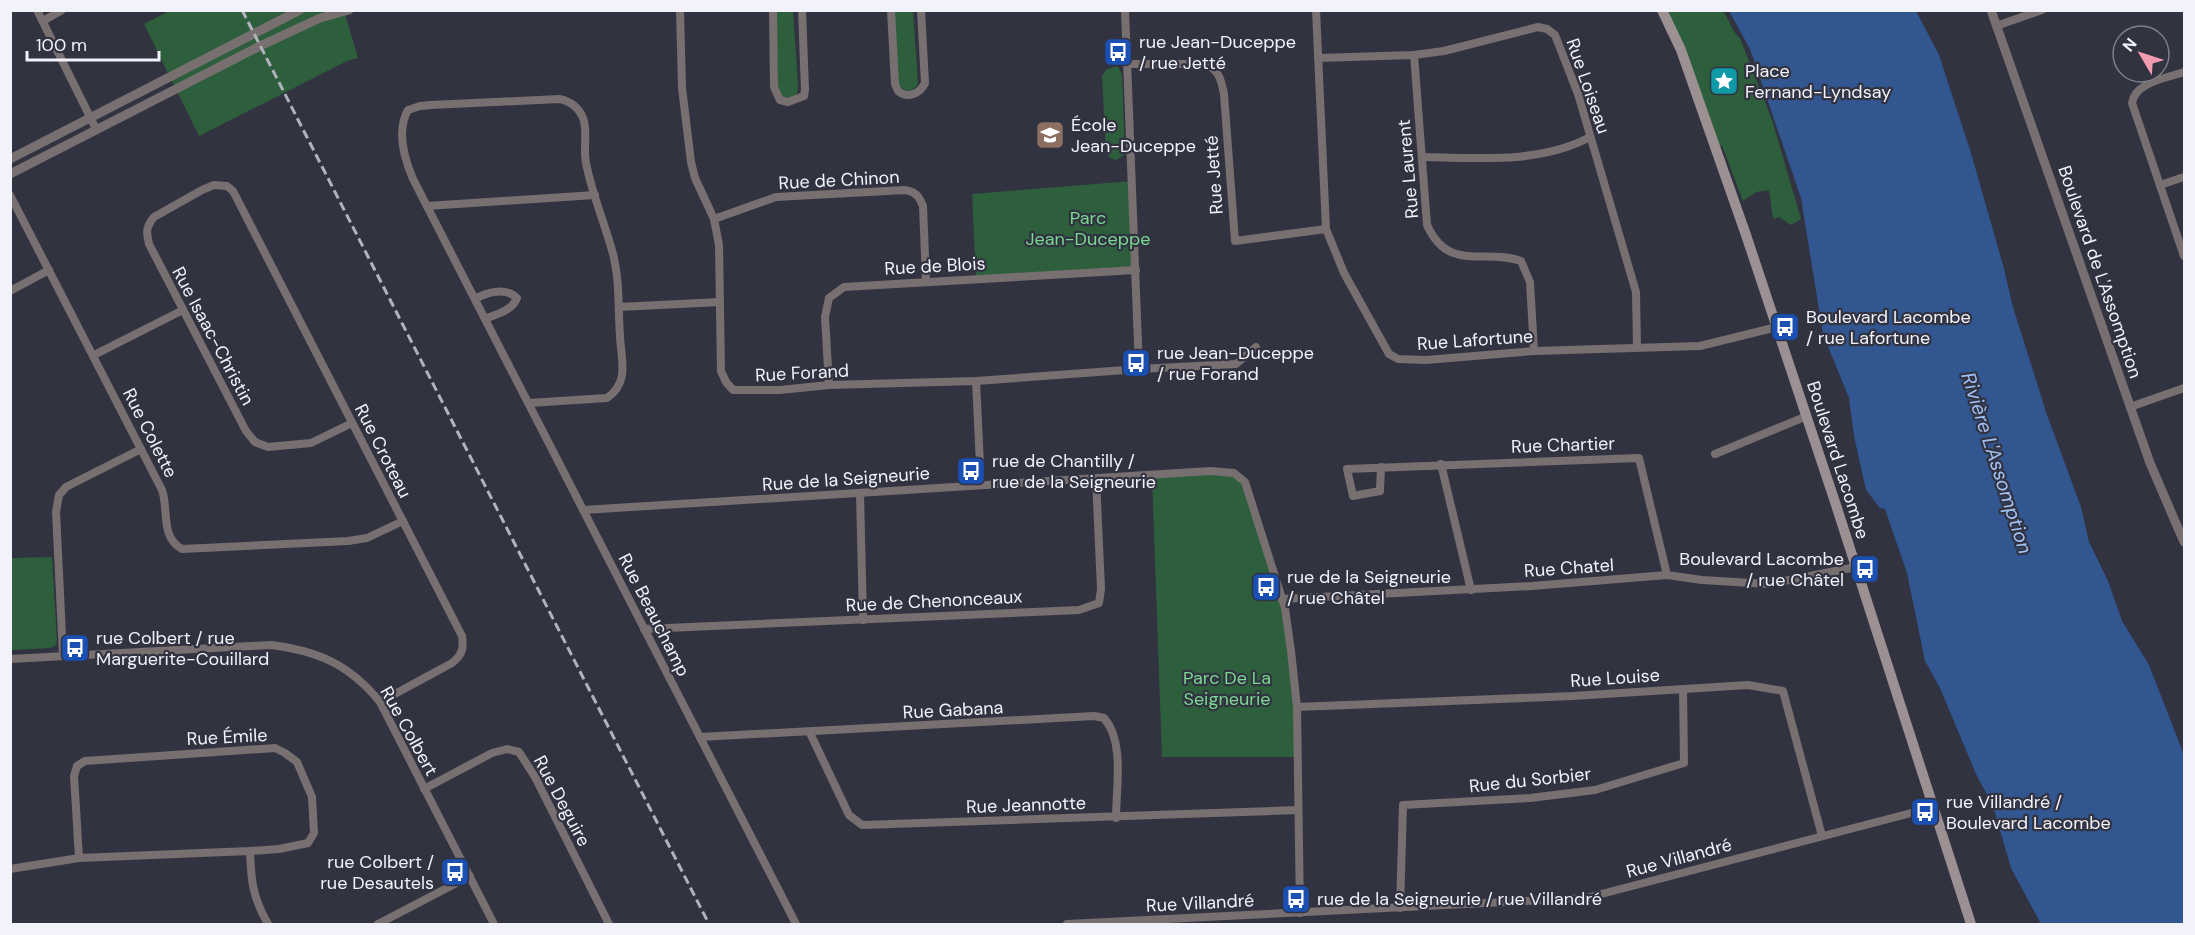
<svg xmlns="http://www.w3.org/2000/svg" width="2195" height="935" viewBox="0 0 2195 935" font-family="'DM Sans',sans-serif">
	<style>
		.green { fill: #2e5f3c }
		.water { fill: #315690 }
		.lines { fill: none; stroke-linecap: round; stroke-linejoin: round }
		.minor { stroke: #786f71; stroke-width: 8 }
		.tertiary { stroke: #786f71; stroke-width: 9 }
		.secondary { stroke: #9d9093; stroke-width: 10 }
		.rail { stroke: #b1b2bc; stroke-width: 3; stroke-dasharray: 9 4.5; stroke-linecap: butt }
		.labels { text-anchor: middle; stroke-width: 4.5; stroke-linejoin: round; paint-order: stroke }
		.poi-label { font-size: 18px; fill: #f1f2fa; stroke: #323341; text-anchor: start }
		.street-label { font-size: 18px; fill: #f1f2fa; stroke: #323341 }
		.park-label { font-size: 18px; fill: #79d891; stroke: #323341 }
		.water-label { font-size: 20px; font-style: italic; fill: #a1c1f5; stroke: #323341 }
	</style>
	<rect width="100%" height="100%" fill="#323341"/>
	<g class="green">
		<path d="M169,11H344L358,58L347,61L199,136L144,24Z"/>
		<path d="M776,11H793L798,86L797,94L791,98L781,96L778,86Z"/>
		<path d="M894,11H913L918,84C911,93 905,93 898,84Z"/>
		<path d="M1661,11H1723C1729,19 1732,32 1740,38L1772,120L1801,219L1791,225L1779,217L1773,219L1769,190L1756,192L1743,201L1722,145L1716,148Z"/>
		<path d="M1118,66L1122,75L1125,154L1116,160L1110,158L1106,151L1102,76L1107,69Z"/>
		<path d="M1132,181L1136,270L976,278L972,194Z"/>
		<path d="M1212,471L1242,478L1286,611L1298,757H1162L1152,476Z"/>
		<path d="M52,557L57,641L55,646L50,648L11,650V558Z"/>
	</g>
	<path class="water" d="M1729,11H1916L1939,55L1971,153L2003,265L2013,307L2047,415L2081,507L2089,542L2108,581L2122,621L2149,665L2184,755V924H2041L2011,868L1993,806L1976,774L1940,688L1925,661L1907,573L1885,509L1880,508L1866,490L1854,436L1849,398L1823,334L1801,198L1750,49Z"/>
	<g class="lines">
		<g class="minor">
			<path d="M37,10L96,129"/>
			<path d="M680,10L682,88L691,162L695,178L714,219L719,245L721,371L726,382L733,390H780L829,385L976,381L1139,369L1236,364L1256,347"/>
			<path d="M773,10L774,87L780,100L788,102L804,96L805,90L802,10"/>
			<path d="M891,10L895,84L898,91C907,99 920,94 925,83L921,10"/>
			<path d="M1125,10L1139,369"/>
			<path d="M1316,10L1326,229L1344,273L1389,354L1398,359L1426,360L1534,351L1700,346L1777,327"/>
			<path d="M43,21L62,10"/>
			<path d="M1996,26L2042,10"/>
			<path d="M1414,55L1427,225C1449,273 1483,248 1521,261L1530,282L1534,351"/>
			<path d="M1318,58L1414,55L1444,51L1538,27L1547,29L1555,35L1578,94L1636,292L1637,347"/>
			<path d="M1127,64H1203C1219,69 1221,79 1224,94L1235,241L1326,229"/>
			<path d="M2184,72C2167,78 2135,82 2132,103L2184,256"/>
			<path d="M1422,157C1477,158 1540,164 1590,137"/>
			<path d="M2160,185L2184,177"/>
			<path d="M10,195L162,490C169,510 160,537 182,549L348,541L367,538L403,521"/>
			<path d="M427,206L595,195"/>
			<path d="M714,219L776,197L905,190C916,192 919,196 923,206L926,281"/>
			<path d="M10,291L49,270"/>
			<path d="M475,299C487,292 506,287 517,298C512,311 497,314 485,319"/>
			<path d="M619,307L720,302"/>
			<path d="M94,355L183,310"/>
			<path d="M976,381L981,485"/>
			<path d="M829,385L825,317L829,298L844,287L1136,270"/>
			<path d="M529,403L607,398C630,382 621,360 620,336C618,309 620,282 613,254C605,224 592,194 586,163C583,148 588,131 583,118C578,106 570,101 559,99L431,105L420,106L408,110C396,131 404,158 413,179L796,924"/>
			<path d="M2130,407L2184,388"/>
			<path d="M352,423L311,443L268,447L255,442L246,431L149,244C146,232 146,227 154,217L202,190L214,185L227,186L233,191L462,636C464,649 462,655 452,663L380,702"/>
			<path d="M1715,454L1807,416"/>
			<path d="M1441,464L1471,590"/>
			<path d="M1381,467L1380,491L1353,496L1347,469L1639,458L1667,575"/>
			<path d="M860,493L863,620"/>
			<path d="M583,510L1211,471L1234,473L1245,482L1285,608L1291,651L1297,707L1300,913"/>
			<path d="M1282,599L1532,586L1667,575L1702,580L1768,584L1856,567"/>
			<path d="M644,629L1079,610L1099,603L1101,589L1096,478"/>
			<path d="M63,655L56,512L59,495L66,487L141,449"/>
			<path d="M10,659L271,645C318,651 349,664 380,702L494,924"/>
			<path d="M1297,707L1573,696L1748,685L1783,691L1822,836"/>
			<path d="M810,733L849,815L862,825L1298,810"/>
			<path d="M700,737L1094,716L1104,718C1125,742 1116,787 1116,818"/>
			<path d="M424,789L492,753L507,749L519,752L535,777L609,924"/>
			<path d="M250,851C251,882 253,898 268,924"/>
			<path d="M10,869L79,858L250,851L279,849L308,843L314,833L312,797L297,762L285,753L275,748L85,761L77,766L74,776L79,858"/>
			<path d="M1400,908L1403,805L1530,798L1595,790L1684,763L1683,689"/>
			<path d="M378,924L470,876"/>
			<path d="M1067,924L1586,898L1934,807"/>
		</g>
		<g class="tertiary">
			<path d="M1991,10L2150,463L2184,542"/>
			<path d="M10,159L300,10"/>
			<path d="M10,174L260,46L320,18L349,10"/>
		</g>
		<path class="secondary" d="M1662,10L1681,50L1746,235L1836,505L1971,924"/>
		<path class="rail" d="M242,10L709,924"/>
	</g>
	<defs>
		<g id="bus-square" transform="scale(1.5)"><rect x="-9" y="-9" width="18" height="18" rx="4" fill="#1a4fb4" stroke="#323341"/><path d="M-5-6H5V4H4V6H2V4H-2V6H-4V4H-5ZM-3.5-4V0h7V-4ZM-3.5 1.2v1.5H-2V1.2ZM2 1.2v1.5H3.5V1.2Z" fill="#fff"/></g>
		<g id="sight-square" transform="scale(1.5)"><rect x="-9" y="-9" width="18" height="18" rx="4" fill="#0f9aa8" stroke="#323341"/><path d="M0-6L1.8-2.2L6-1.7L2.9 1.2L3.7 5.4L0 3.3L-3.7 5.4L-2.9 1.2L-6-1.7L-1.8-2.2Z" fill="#fff"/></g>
		<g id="school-square" transform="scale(1.5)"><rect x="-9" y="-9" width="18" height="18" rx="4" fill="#8d6e63" stroke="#323341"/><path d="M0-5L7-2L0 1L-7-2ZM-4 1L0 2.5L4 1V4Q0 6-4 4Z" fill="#fff"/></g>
	</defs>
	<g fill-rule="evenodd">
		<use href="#bus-square" x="1118" y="52"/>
		<use href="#sight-square" x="1724" y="81"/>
		<use href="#school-square" x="1050" y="135"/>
		<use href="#bus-square" x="1785" y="327"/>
		<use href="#bus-square" x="1136" y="363"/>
		<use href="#bus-square" x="971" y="471"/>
		<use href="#bus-square" x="1865" y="569"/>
		<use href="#bus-square" x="1266" y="587"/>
		<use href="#bus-square" x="75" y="648"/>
		<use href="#bus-square" x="1925" y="812"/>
		<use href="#bus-square" x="455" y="872"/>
		<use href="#bus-square" x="1296" y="899"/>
	</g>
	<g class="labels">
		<g class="poi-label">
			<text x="1139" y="48">rue Jean-Duceppe<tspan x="1139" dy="21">/ rue Jetté</tspan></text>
			<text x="1745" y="77">Place<tspan x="1745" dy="21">Fernand-Lyndsay</tspan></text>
			<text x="1071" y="131">École<tspan x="1071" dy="21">Jean-Duceppe</tspan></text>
			<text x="1806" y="323">Boulevard Lacombe<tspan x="1806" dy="21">/ rue Lafortune</tspan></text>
			<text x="1157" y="359">rue Jean-Duceppe<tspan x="1157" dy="21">/ rue Forand</tspan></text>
			<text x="992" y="467">rue de Chantilly /<tspan x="992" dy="21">rue de la Seigneurie</tspan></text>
			<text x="1844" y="565" text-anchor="end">Boulevard Lacombe<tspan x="1844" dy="21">/ rue Châtel</tspan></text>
			<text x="1287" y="583">rue de la Seigneurie<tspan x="1287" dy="21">/ rue Châtel</tspan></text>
			<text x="96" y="644">rue Colbert / rue<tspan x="96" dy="21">Marguerite-Couillard</tspan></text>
			<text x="1946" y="808">rue Villandré /<tspan x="1946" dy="21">Boulevard Lacombe</tspan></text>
			<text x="434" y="868" text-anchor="end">rue Colbert /<tspan x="434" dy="21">rue Desautels</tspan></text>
			<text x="1317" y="905">rue de la Seigneurie / rue Villandré</text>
		</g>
		<g class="street-label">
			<text transform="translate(1588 86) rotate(71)" y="6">Rue Loiseau</text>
			<text transform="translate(1408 169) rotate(-95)" y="6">Rue Laurent</text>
			<text transform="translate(1214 175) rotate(-94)" y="6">Rue Jetté</text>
			<text transform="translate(839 180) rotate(-3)" y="6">Rue de Chinon</text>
			<text transform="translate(935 266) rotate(-3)" y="6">Rue de Blois</text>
			<text transform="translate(2100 272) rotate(71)" y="6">Boulevard de L'Assomption</text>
			<text transform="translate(213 336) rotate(62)" y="6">Rue Isaac-Christin</text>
			<text transform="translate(1475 340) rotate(-4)" y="6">Rue Lafortune</text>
			<text transform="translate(802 373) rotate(-3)" y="6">Rue Forand</text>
			<text transform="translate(150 433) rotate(63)" y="6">Rue Colette</text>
			<text transform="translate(1563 445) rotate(-2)" y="6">Rue Chartier</text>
			<text transform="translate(383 451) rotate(63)" y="6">Rue Croteau</text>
			<text transform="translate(1838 460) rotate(72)" y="6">Boulevard Lacombe</text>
			<text transform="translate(846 479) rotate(-4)" y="6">Rue de la Seigneurie</text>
			<text transform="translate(1569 568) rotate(-4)" y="6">Rue Chatel</text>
			<text transform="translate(934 601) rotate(-3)" y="6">Rue de Chenonceaux</text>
			<text transform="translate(654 615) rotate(63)" y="6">Rue Beauchamp</text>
			<text transform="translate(1615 678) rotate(-4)" y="6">Rue Louise</text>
			<text transform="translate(953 710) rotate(-3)" y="6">Rue Gabana</text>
			<text transform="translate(409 731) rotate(61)" y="6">Rue Colbert</text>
			<text transform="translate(227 737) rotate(-3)" y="6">Rue Émile</text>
			<text transform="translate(1530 780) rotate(-6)" y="6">Rue du Sorbier</text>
			<text transform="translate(562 801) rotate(62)" y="6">Rue Deguire</text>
			<text transform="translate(1026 805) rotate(-2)" y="6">Rue Jeannotte</text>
			<text transform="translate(1679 858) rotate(-15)" y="6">Rue Villandré</text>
			<text transform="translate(1200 903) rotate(-3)" y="6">Rue Villandré</text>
		</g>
		<g class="park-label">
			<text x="1088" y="224">Parc<tspan x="1088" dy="21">Jean-Duceppe</tspan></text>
			<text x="1227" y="684">Parc De La<tspan x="1227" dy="21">Seigneurie</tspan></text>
		</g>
		<g class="water-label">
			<text transform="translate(1997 463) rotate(72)" y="7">Rivière L'Assomption</text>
		</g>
	</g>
	<rect width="2195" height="935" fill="none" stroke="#f1f2fa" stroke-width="24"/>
	<g transform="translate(2141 54) rotate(309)"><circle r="28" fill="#323341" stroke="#7e7f8b" stroke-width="1.5"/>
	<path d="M0-4.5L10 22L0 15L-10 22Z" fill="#f29aae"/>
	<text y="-9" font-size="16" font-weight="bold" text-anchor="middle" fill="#f1f2fa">N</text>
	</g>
	<path d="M27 51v9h132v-9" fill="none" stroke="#f1f2fa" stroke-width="3"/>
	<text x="36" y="51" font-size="18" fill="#f1f2fa" stroke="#323341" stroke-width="4.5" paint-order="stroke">100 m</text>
</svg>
